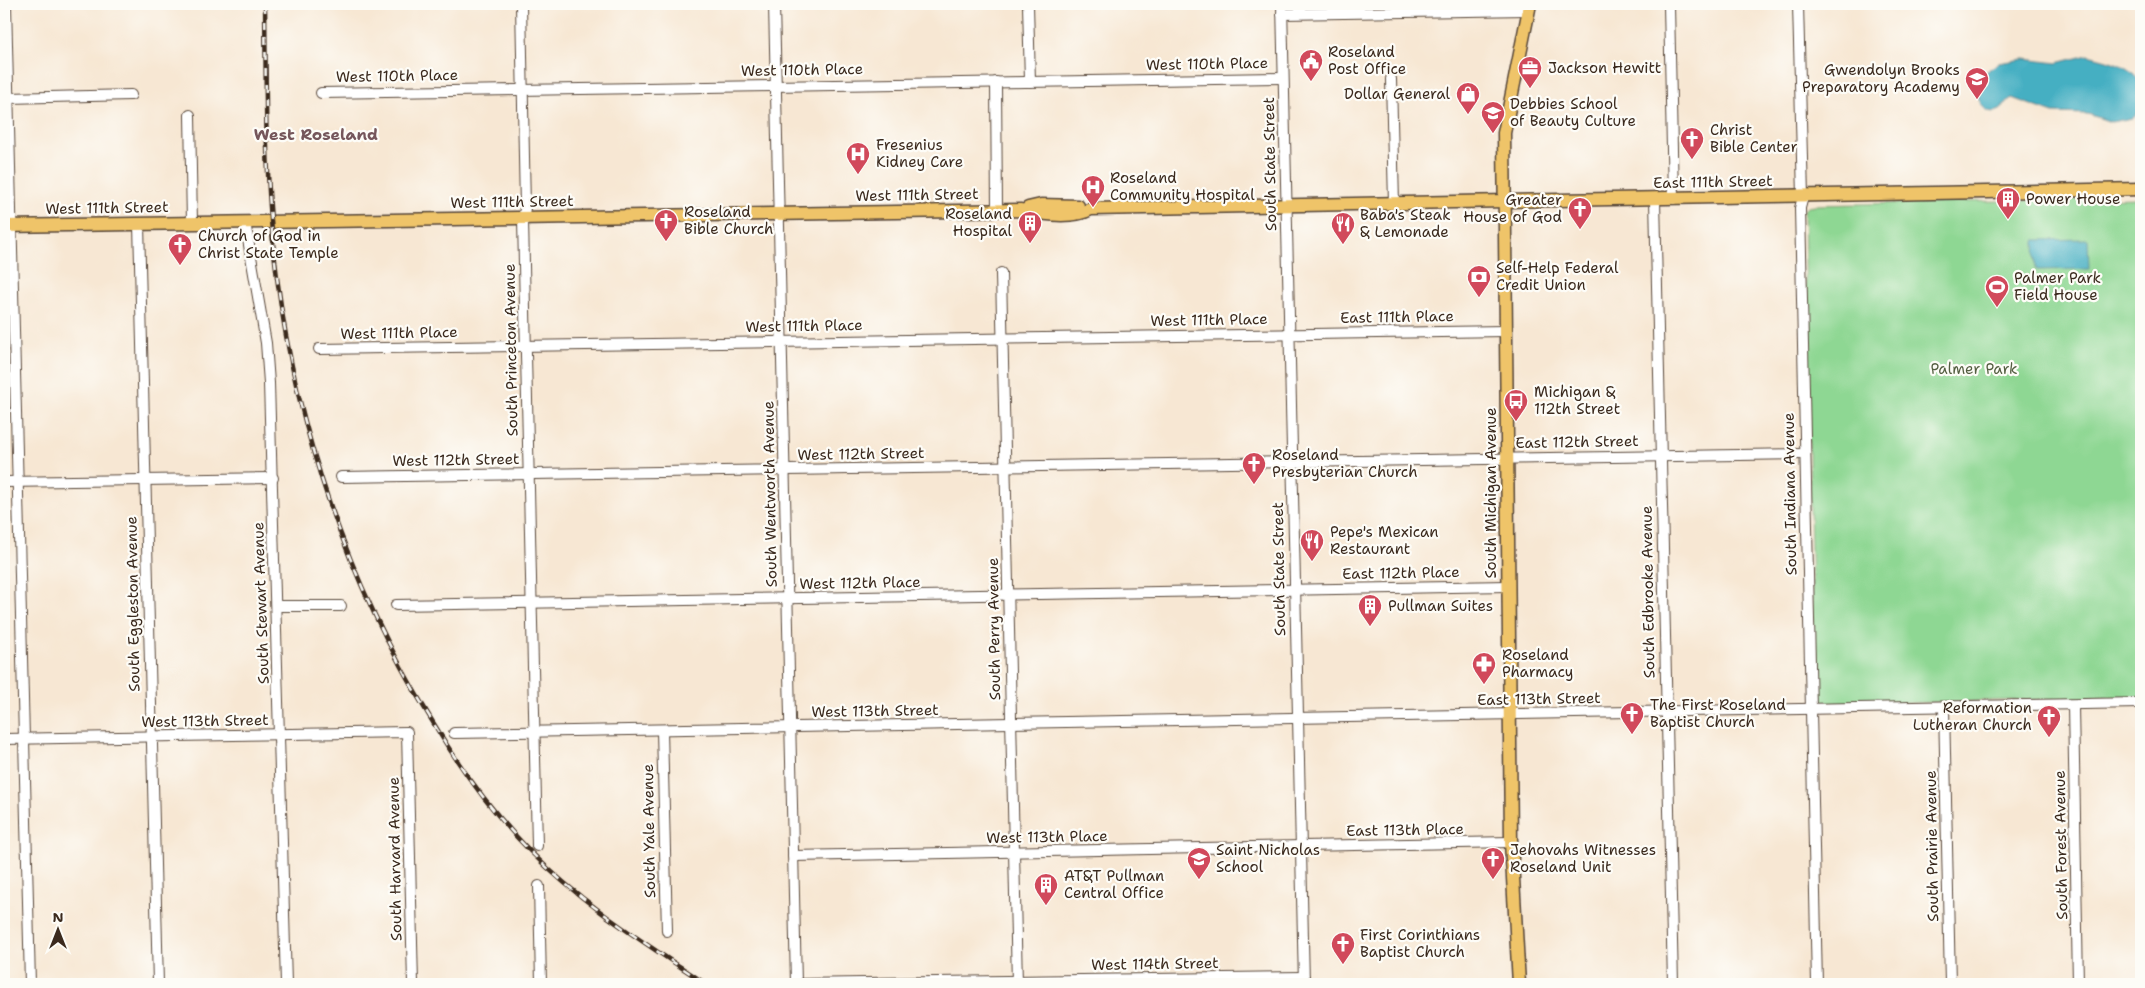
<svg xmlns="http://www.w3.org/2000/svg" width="2145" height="988" viewBox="0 0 2145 988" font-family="'Shantell Sans',sans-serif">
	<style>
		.green { fill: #8ed793; stroke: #648058 }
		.water { fill: #44afc2; stroke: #406c70 }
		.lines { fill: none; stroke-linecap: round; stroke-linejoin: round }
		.minor-casing { stroke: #574639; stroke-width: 12 }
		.major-casing { stroke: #574639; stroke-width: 15 }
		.minor { stroke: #fff; stroke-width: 10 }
		.major { stroke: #efc469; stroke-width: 12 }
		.rail-casing { stroke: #3b2a1e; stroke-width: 4.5 }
		.rail { stroke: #fdfcf7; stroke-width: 2.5; stroke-dasharray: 8; stroke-linecap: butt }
		.labels { text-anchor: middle; stroke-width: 4.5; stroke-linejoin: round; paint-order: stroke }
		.poi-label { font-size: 15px; fill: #3b2a1e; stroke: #fdfcf7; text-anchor: start }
		.street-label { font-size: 15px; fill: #3b2a1e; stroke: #fdfcf7 }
		.park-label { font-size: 15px; fill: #545e41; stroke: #fdfcf7 }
		.neighbourhood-label { font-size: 16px; font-weight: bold; fill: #75565b; stroke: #fdfcf7 }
	</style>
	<rect width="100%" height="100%" fill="#fdfcf7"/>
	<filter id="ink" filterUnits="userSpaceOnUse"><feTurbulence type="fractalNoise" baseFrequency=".02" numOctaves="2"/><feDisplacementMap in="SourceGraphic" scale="10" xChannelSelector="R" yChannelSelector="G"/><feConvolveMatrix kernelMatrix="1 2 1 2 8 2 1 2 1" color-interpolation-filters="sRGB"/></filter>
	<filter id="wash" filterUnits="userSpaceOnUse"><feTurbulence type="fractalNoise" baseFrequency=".0096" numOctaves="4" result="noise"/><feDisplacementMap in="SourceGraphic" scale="20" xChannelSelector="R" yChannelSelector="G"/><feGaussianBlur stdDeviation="1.12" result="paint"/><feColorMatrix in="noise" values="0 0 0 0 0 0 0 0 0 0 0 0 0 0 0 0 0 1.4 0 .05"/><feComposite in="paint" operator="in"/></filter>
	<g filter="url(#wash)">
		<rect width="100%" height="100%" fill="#f7e7d3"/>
		<path class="green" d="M2141,198V697L1827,705L1817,702L1814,696L1804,210L1808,206L1815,205Z"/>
		<g class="water">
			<path d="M2088,55C2107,60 2135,65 2141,86C2143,93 2141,103 2141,110L2132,118L2111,122L2088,114L2053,113L2012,98C2006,101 2005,107 2000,110C1988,116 1980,106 1978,96L1982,93L1978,87L1980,75L1999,63L2024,59L2057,63Z"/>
			<path d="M2088,239L2089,269L2036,270L2035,240Z"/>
		</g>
	</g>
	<g filter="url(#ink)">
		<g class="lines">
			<g class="minor-casing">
				<g id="minor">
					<path d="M6,4L30,984"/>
					<path d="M521,4L525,208L523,220L537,846"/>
					<path d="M774,4L796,984"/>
					<path d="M1028,4L1030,82"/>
					<path d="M1282,4L1304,984"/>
					<path d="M1669,4L1673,199"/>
					<path d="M1798,4L1803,197L1800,208L1817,984"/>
					<path d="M1282,14L1529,10"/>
					<path d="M1391,79L1394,204"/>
					<path d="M996,82L997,211"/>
					<path d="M321,93L1283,78"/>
					<path d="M8,98L131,95"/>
					<path d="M190,115L192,223"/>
					<path d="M1655,199L1673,984"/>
					<path d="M245,222L266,343L269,383L286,984"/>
					<path d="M139,224L158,984"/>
					<path d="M1001,273L1017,984"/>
					<path d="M319,349L1506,331"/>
					<path d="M341,477L1804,454"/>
					<path d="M4,482L273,478"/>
					<path d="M396,605L1508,586"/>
					<path d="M276,606H341"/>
					<path d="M2073,705L2078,984"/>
					<path d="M1944,707L1950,984"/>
					<path d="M662,730L667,931"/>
					<path d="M454,733L2141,703"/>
					<path d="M4,739L407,732L413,984"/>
					<path d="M793,856L1511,842"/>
					<path d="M539,886L541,984"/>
					<path d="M796,984L1304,977"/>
				</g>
			</g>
			<g class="major-casing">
				<g id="major">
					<path d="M1028,208L1041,205L1078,206"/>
					<path d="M4,226L1021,210C1040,214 1073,219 1091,209L2141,189"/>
					<path d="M1519,984L1511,842L1504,133L1530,4"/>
				</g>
			</g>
			<use href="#minor" class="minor"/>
			<use href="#major" class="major"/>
			<g class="rail-casing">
				<path id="rail" d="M265,4C266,76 265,148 271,220C285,396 339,569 431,719C459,767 491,811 530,851C582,904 645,943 706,984"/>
			</g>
			<use href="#rail" class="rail"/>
		</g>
	</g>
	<defs>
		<g id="civic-pin" transform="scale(1.25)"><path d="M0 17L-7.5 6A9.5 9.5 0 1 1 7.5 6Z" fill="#d1495b" stroke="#fdfcf7"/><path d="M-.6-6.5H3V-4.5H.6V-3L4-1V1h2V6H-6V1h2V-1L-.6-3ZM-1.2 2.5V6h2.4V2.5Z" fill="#fff"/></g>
		<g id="office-pin" transform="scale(1.25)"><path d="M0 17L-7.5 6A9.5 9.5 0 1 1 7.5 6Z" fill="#d1495b" stroke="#fdfcf7"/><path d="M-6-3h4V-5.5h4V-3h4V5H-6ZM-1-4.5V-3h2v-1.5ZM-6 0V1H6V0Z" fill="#fff"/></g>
		<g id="school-pin" transform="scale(1.25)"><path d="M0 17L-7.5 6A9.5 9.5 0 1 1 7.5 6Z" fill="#d1495b" stroke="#fdfcf7"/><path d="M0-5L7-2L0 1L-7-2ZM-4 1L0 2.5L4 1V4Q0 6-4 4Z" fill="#fff"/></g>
		<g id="shop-pin" transform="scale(1.25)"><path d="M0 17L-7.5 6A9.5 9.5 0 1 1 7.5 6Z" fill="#d1495b" stroke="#fdfcf7"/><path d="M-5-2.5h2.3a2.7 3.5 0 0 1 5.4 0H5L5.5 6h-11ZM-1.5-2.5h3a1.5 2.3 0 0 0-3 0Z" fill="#fff"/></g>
		<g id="church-pin" transform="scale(1.25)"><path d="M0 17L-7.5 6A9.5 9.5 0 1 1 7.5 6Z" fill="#d1495b" stroke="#fdfcf7"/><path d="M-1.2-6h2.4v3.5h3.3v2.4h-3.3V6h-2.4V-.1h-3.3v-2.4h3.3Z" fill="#fff"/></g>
		<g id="hospital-pin" transform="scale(1.25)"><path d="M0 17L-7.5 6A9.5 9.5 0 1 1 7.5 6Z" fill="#d1495b" stroke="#fdfcf7"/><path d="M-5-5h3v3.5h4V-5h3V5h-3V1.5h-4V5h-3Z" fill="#fff"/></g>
		<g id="building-pin" transform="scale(1.25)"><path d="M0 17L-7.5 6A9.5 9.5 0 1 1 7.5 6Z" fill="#d1495b" stroke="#fdfcf7"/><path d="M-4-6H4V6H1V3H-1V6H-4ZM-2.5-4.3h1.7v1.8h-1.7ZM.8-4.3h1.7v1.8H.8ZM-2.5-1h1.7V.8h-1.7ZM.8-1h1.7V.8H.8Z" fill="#fff"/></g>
		<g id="restaurant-pin" transform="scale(1.25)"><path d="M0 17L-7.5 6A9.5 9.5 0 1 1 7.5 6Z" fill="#d1495b" stroke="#fdfcf7"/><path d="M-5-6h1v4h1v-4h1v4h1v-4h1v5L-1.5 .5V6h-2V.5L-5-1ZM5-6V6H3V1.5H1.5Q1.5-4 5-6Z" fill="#fff"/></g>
		<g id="bank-pin" transform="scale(1.25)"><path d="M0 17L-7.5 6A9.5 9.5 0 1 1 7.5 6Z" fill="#d1495b" stroke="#fdfcf7"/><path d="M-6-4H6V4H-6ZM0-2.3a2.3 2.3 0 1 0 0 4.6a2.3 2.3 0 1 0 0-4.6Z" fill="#fff"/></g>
		<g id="stadium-pin" transform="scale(1.25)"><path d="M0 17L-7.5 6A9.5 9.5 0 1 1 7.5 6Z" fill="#d1495b" stroke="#fdfcf7"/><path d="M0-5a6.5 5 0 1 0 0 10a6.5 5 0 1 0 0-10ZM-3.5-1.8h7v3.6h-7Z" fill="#fff"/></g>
		<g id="bus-pin" transform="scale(1.25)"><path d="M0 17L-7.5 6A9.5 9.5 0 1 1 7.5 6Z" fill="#d1495b" stroke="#fdfcf7"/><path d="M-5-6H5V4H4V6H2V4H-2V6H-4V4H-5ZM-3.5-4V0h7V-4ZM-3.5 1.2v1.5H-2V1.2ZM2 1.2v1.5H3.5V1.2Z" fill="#fff"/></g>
		<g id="pharmacy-pin" transform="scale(1.25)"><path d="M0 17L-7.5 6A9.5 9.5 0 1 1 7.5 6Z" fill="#d1495b" stroke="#fdfcf7"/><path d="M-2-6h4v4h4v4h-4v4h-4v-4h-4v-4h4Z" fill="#fff"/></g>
	</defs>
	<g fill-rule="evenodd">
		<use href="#civic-pin" x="1311" y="61"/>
		<use href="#office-pin" x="1530" y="68"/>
		<use href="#school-pin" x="1977" y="79"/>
		<use href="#shop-pin" x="1468" y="94"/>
		<use href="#school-pin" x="1493" y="113"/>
		<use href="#church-pin" x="1692" y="139"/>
		<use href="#hospital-pin" x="858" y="154"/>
		<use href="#hospital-pin" x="1093" y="187"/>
		<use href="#building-pin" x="2008" y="199"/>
		<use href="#church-pin" x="1580" y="209"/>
		<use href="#church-pin" x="666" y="221"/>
		<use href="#building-pin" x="1030" y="223"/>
		<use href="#restaurant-pin" x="1343" y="224"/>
		<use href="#church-pin" x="180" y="245"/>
		<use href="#bank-pin" x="1479" y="277"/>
		<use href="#stadium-pin" x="1997" y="287"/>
		<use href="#bus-pin" x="1516" y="401"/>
		<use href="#church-pin" x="1254" y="464"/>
		<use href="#restaurant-pin" x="1312" y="541"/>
		<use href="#building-pin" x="1370" y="606"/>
		<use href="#pharmacy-pin" x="1484" y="664"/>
		<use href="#church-pin" x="1632" y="714"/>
		<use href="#church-pin" x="2049" y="717"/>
		<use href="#school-pin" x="1199" y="859"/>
		<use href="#church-pin" x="1493" y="859"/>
		<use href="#building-pin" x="1046" y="885"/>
		<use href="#church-pin" x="1343" y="944"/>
	</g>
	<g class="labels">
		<g class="poi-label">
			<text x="1328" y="57">Roseland<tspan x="1328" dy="17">Post Office</tspan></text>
			<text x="1548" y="73">Jackson Hewitt</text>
			<text x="1960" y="75" text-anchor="end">Gwendolyn Brooks<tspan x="1960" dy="17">Preparatory Academy</tspan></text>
			<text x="1450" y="99" text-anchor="end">Dollar General</text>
			<text x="1510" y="109">Debbies School<tspan x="1510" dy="17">of Beauty Culture</tspan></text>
			<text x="1710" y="135">Christ<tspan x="1710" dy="17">Bible Center</tspan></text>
			<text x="876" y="150">Fresenius<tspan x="876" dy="17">Kidney Care</tspan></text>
			<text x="1110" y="183">Roseland<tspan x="1110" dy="17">Community Hospital</tspan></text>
			<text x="2026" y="204">Power House</text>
			<text x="1562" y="205" text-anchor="end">Greater<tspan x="1562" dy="17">House of God</tspan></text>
			<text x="684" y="217">Roseland<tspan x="684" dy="17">Bible Church</tspan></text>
			<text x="1012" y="219" text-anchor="end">Roseland<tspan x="1012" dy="17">Hospital</tspan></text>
			<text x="1360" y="220">Baba's Steak<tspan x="1360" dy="17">&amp; Lemonade</tspan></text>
			<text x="198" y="241">Church of God in<tspan x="198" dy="17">Christ State Temple</tspan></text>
			<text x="1496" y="273">Self-Help Federal<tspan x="1496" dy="17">Credit Union</tspan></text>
			<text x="2014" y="283">Palmer Park<tspan x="2014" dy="17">Field House</tspan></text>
			<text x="1534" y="397">Michigan &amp;<tspan x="1534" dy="17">112th Street</tspan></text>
			<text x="1272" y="460">Roseland<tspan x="1272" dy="17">Presbyterian Church</tspan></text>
			<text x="1330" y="537">Pepe's Mexican<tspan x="1330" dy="17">Restaurant</tspan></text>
			<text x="1388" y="611">Pullman Suites</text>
			<text x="1502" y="660">Roseland<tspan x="1502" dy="17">Pharmacy</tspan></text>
			<text x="1650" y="710">The First Roseland<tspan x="1650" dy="17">Baptist Church</tspan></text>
			<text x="2032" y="713" text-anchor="end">Reformation<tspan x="2032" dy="17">Lutheran Church</tspan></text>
			<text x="1216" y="855">Saint Nicholas<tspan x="1216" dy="17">School</tspan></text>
			<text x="1510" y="855">Jehovahs Witnesses<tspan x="1510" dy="17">Roseland Unit</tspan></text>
			<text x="1064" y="881">AT&amp;T Pullman<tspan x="1064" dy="17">Central Office</tspan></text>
			<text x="1360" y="940">First Corinthians<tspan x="1360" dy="17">Baptist Church</tspan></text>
		</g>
		<g class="street-label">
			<text transform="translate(1207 64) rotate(-1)" y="5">West 110th Place</text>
			<text transform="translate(802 70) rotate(-1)" y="5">West 110th Place</text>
			<text transform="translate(397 76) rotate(-1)" y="5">West 110th Place</text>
			<text transform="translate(1270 164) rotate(-91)" y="5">South State Street</text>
			<text transform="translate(1713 182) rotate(-1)" y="5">East 111th Street</text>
			<text transform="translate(917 195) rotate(-1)" y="5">West 111th Street</text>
			<text transform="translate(512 202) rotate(-1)" y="5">West 111th Street</text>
			<text transform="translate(107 208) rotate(-1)" y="5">West 111th Street</text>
			<text transform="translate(1397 317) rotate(-1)" y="5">East 111th Place</text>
			<text transform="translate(1209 320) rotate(-1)" y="5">West 111th Place</text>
			<text transform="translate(804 326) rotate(-1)" y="5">West 111th Place</text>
			<text transform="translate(399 333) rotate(-1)" y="5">West 111th Place</text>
			<text transform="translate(511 350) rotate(-91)" y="5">South Princeton Avenue</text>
			<text transform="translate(1577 442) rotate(-1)" y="5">East 112th Street</text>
			<text transform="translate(861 454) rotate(-1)" y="5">West 112th Street</text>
			<text transform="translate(456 460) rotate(-1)" y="5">West 112th Street</text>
			<text transform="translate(1491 493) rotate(-90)" y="5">South Michigan Avenue</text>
			<text transform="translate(770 494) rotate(-91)" y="5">South Wentworth Avenue</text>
			<text transform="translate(1790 494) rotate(-91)" y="5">South Indiana Avenue</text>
			<text transform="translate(1279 569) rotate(-91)" y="5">South State Street</text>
			<text transform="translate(1401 573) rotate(-1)" y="5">East 112th Place</text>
			<text transform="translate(860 583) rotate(-1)" y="5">West 112th Place</text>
			<text transform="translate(1648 592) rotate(-91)" y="5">South Edbrooke Avenue</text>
			<text transform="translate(261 603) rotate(-92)" y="5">South Stewart Avenue</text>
			<text transform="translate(133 604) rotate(-91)" y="5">South Eggleston Avenue</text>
			<text transform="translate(994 629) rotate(-91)" y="5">South Perry Avenue</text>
			<text transform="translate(1539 699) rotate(-1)" y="5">East 113th Street</text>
			<text transform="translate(875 711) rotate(-1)" y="5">West 113th Street</text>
			<text transform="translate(205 721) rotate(-1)" y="5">West 113th Street</text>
			<text transform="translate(1405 830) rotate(-1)" y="5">East 113th Place</text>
			<text transform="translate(649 831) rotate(-91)" y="5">South Yale Avenue</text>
			<text transform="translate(1047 837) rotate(-1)" y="5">West 113th Place</text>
			<text transform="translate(2061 845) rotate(-91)" y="5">South Forest Avenue</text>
			<text transform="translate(1932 846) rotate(-91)" y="5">South Prairie Avenue</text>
			<text transform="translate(395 859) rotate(-91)" y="5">South Harvard Avenue</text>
			<text transform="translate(1155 964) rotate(-1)" y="5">West 114th Street</text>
		</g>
		<g class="park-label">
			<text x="1974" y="374">Palmer Park</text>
		</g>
		<g class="neighbourhood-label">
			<text x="316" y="140">West Roseland</text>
		</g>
	</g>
	<rect width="2145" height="988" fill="none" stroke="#fdfcf7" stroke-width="20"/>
	<g transform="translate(58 930)" stroke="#fdfcf7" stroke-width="4" paint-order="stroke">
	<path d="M0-4L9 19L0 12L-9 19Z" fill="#3b2a1e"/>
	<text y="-8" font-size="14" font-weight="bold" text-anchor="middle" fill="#3b2a1e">N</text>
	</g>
</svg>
